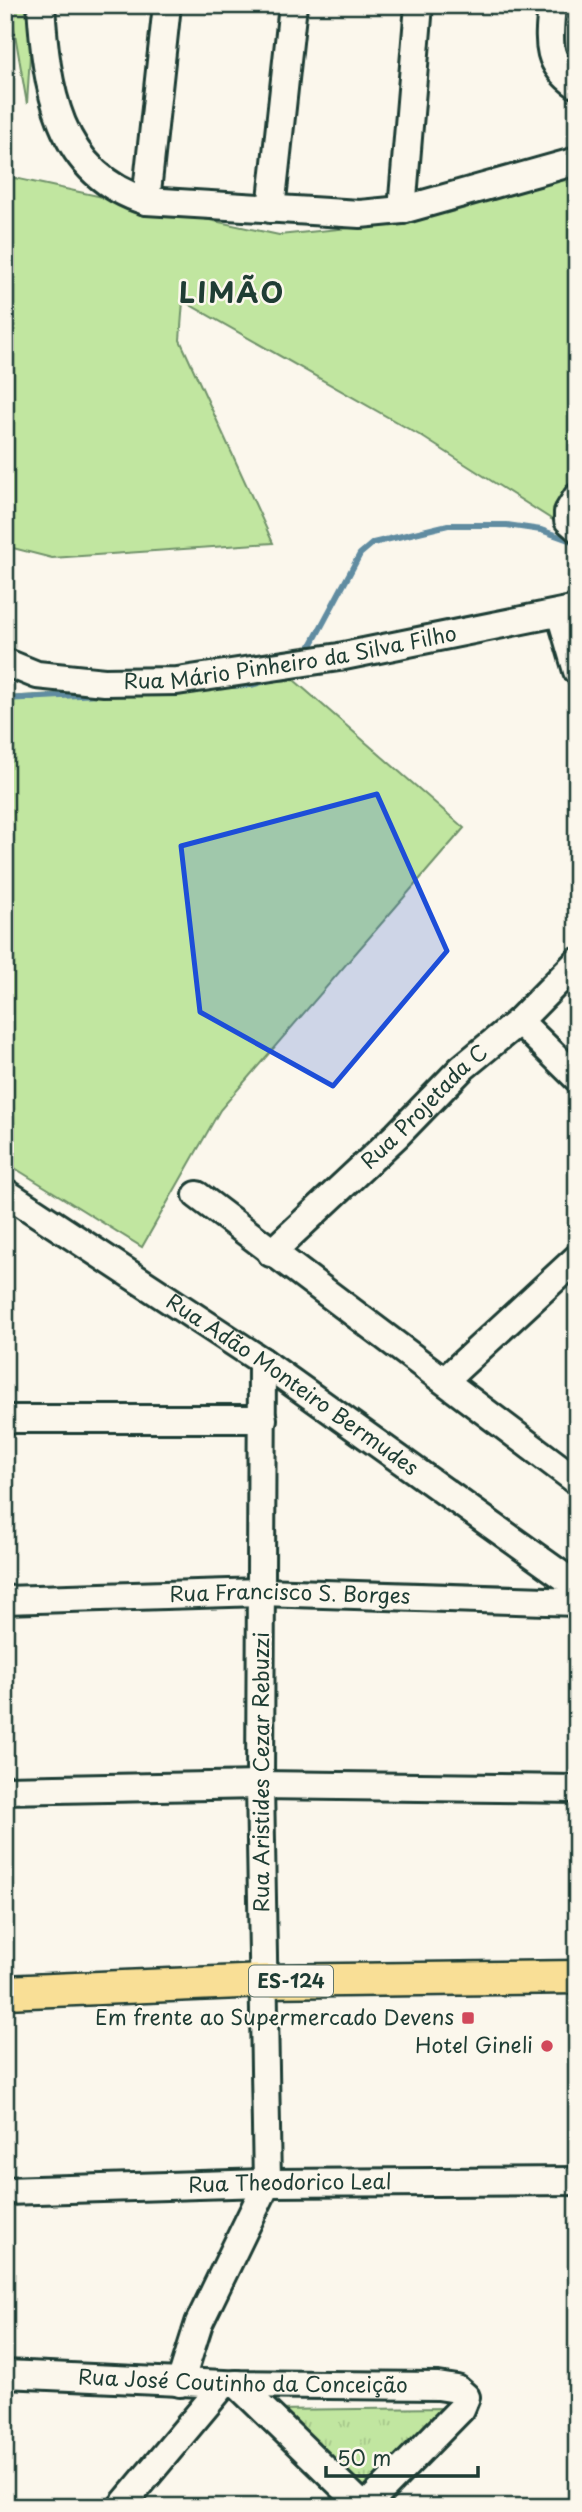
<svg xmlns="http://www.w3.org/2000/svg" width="582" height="2512" viewBox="0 0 582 2512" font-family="'Playpen Sans',sans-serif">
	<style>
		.grass { fill: #c1e6a0; stroke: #70926a; stroke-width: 2 }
		.park { fill: url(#park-tufts); stroke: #70926a; stroke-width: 2 }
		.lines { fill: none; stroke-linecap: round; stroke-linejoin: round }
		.stream { stroke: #608ca1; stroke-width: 6 }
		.minor-casing { stroke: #1f3d34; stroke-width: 32 }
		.major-casing { stroke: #1f3d34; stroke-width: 37 }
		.minor { stroke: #fbf7ec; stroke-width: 26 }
		.major { stroke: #f9df96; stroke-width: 32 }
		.marked { fill: #1d4ed8; fill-opacity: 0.2; stroke: #1d4ed8; stroke-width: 5; stroke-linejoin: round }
		.poi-dot { fill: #d1495b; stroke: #fbf7ec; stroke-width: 2.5 }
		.labels { text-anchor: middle; stroke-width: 5; stroke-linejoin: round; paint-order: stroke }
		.shield { fill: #fbf7ec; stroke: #61756b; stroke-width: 2 }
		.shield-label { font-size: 19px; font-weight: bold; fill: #1f3d34 }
		.street-label { font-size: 21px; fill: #1f3d34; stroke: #fbf7ec }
		.poi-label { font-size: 21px; fill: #1f3d34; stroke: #fbf7ec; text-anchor: end }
		.district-label { font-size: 28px; font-weight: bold; letter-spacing: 2px; fill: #1f3d34; stroke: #fbf7ec }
	</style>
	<defs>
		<pattern id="park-tufts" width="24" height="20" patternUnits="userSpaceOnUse" patternTransform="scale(1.75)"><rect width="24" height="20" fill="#c1e6a0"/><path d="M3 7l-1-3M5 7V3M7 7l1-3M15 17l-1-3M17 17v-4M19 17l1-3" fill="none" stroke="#a5c68a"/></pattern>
	</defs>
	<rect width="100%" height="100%" fill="#fbf7ec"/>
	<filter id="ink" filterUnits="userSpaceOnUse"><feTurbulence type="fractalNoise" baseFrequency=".0143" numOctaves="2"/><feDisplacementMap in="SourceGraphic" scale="14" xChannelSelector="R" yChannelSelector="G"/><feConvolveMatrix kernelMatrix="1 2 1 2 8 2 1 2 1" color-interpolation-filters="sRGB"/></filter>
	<g filter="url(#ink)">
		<g class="grass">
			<path d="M10,5H33L27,104Z"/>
			<path d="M577,172V522L570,531L421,436L183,301L180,340L273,543L52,558L5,546V176L279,235L409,222Z"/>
			<path d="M294,680L464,828L220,1110L142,1247L5,1162V697Z"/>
		</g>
		<path class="park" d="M446,2408L368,2499L272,2410Z"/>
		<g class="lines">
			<g class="stream">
				<path d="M307,653L360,554L373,543L448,525H507L541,530L577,543"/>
				<path d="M227,686L251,685L272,679"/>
				<path d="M5,699L98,694"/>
			</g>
			<g class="minor-casing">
				<g id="minor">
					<path d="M41,5C46,85 57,174 146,201L360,214L402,210L577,161"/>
					<path d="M552,5C549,40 544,63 577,85"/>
					<path d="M146,201L167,5"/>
					<path d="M271,209L293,5"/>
					<path d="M402,210L419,5"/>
					<path d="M577,497L568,512V520L577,528"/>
					<path d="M560,613L577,671"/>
					<path id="s1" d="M5,662L37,675L104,682L177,681L339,657L577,609"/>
					<path d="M519,1021L577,1078"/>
					<path id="s2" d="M5,1192L262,1361L577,1586"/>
					<path d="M197,1195L577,1481"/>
					<path id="s3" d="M271,1253L397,1135L462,1068L519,1021L577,962"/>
					<path d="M445,1380L577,1258"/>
					<path d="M5,1419H263"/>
					<path id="s4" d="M5,1600L261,1592L577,1602"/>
					<path d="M5,1790L260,1785L577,1789"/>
					<path id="s5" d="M5,2191L267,2183L577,2181"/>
					<path id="s6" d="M5,2374L224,2384L438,2386L457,2389L466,2397L461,2409L365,2507"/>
					<path d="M180,2383L199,2323L267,2183L260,1785L262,1361"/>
					<path d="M237,2384L364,2507"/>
					<path d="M121,2507L224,2384"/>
				</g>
			</g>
			<g class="major-casing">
				<path id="major" d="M5,1992L265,1981L577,1977"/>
			</g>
			<use href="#minor" class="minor"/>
			<use href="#major" class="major"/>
		</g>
	</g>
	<path class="marked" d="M377,794L447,951L333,1086L200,1012L181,846Z"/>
	<g class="poi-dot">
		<rect x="461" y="2011" width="14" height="14" rx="3.5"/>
		<circle cx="547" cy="2046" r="7"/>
	</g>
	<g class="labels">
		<rect class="shield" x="249" y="1965.5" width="84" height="31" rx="5"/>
		<g class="shield-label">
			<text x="291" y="1988">ES-124</text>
		</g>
		<g class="street-label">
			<text dy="7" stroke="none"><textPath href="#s1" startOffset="290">Rua Mário Pinheiro da Silva Filho</textPath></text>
			<text dy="7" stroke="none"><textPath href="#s3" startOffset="212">Rua Projetada C</textPath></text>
			<text dy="7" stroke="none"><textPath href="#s2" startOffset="346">Rua Adão Monteiro Bermudes</textPath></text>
			<text dy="7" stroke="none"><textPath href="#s4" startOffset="285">Rua Francisco S. Borges</textPath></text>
			<text transform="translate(262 1772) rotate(-90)" y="7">Rua Aristides Cezar Rebuzzi</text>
			<text dy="7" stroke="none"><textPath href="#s5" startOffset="285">Rua Theodorico Leal</textPath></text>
			<text dy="7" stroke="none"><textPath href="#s6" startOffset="238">Rua José Coutinho da Conceição</textPath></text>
		</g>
		<g class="poi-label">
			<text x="454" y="2025">Em frente ao Supermercado Devens</text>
			<text x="533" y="2053">Hotel Gineli</text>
		</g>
		<g class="district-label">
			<text x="232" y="303">LIMÃO</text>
		</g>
	</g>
	<rect width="582" height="2512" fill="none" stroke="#fbf7ec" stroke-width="28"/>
	<rect x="14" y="14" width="554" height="2484" fill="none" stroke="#1f3d34" stroke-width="2.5" filter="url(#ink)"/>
	<path d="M326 2466v10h152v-10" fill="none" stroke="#1f3d34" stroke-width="3.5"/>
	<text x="337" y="2466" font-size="21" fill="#1f3d34" stroke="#fbf7ec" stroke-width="5" paint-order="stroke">50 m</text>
</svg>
